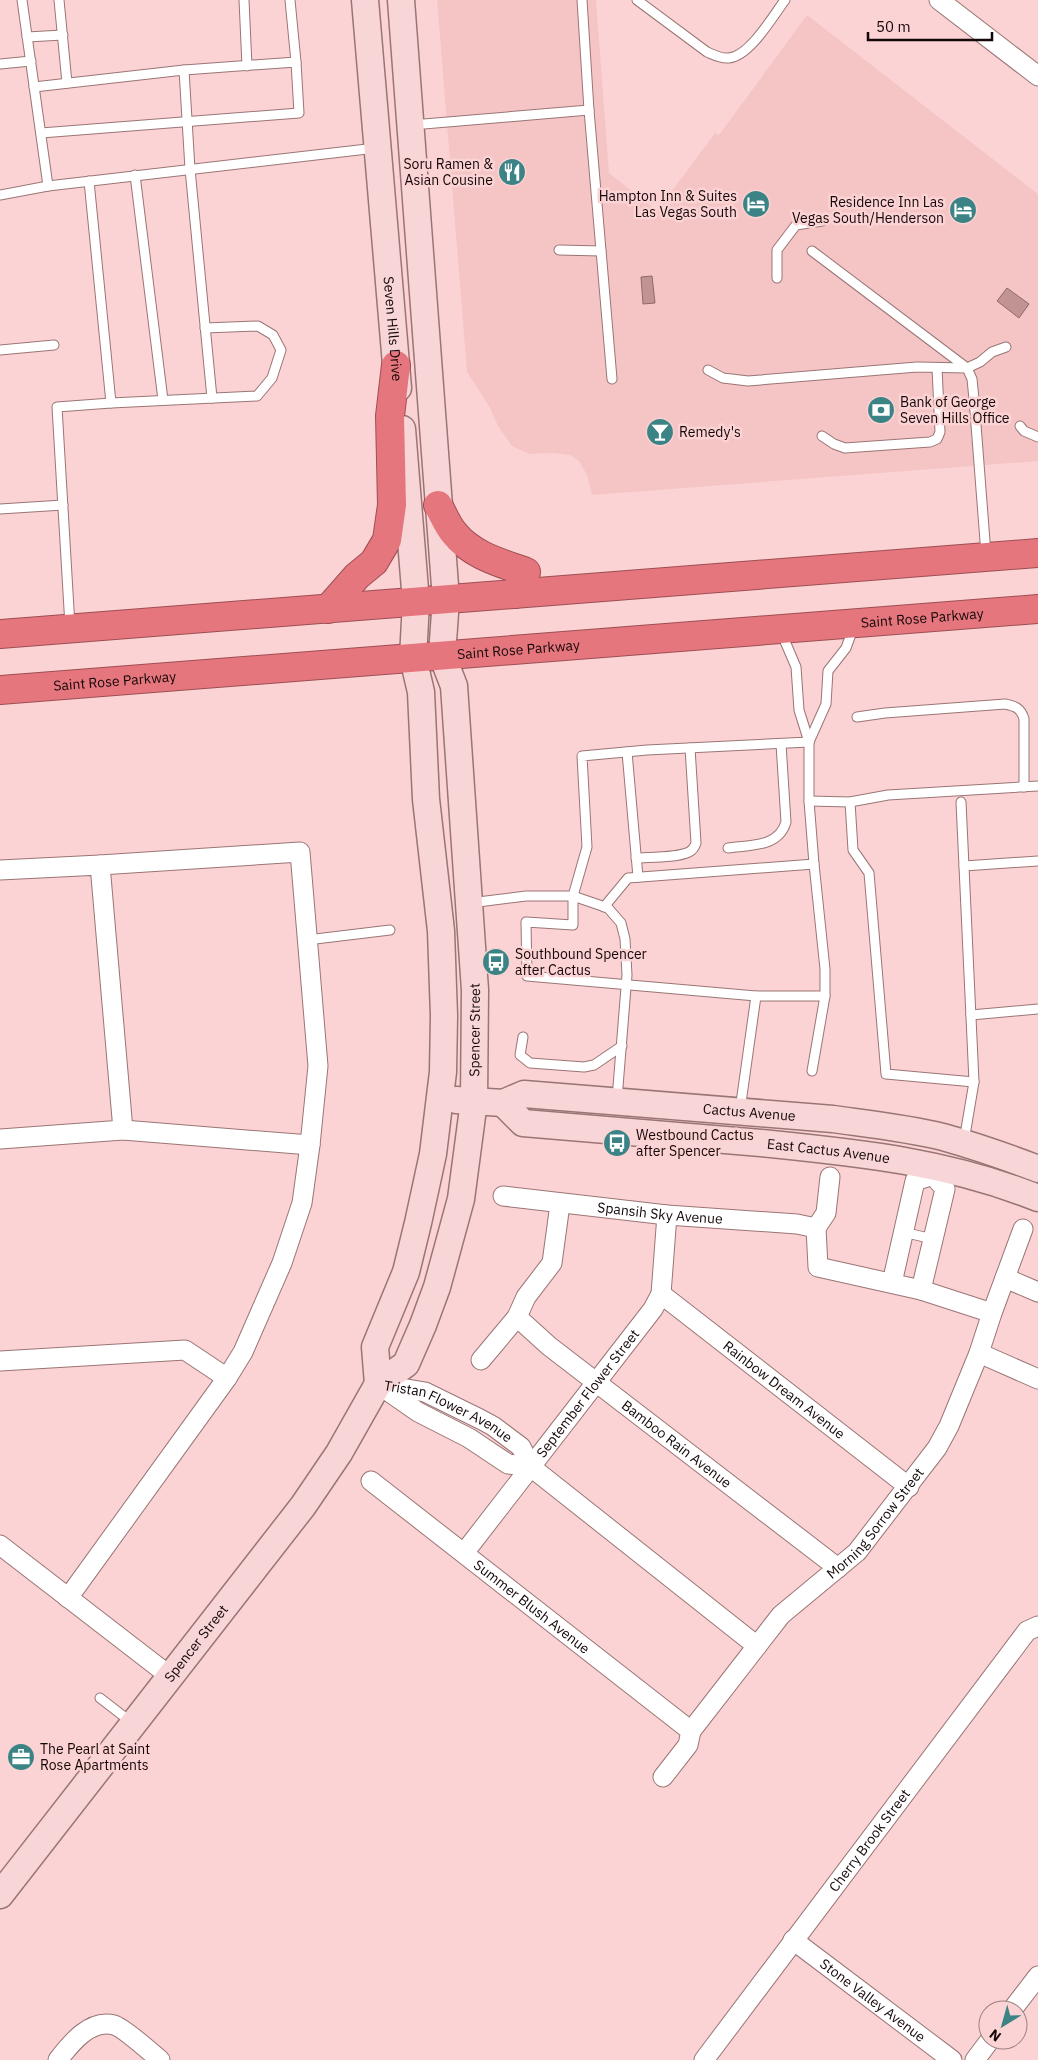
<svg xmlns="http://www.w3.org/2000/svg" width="1038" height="2060" viewBox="0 0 1038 2060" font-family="'IBM Plex Sans',sans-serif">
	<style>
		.built { fill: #f5c5c5 }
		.water { fill: #c29393; stroke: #8e6969 }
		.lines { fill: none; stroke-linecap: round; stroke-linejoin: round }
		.lane-casing { stroke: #9a7575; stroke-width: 11 }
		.street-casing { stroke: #9a7575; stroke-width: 21 }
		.secondary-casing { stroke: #9a7575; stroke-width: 29 }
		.highway-casing { stroke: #9c4f54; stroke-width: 30 }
		.lane { stroke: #fff; stroke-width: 9 }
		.street { stroke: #fff; stroke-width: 19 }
		.secondary { stroke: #f8d6d8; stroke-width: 26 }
		.highway { stroke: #e6767d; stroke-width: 28 }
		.labels { text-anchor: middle; stroke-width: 5; stroke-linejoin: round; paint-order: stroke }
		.poi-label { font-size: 14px; fill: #140708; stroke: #fcd3d4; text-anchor: start }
		.street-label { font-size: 14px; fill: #140708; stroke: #fcd3d4 }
	</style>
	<rect width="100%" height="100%" fill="#fcd3d4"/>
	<path class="built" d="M437,0H596L609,173L657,211L715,133L719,135L807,15L1038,194V461L592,495L587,475L579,461L570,455L553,453L529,454L512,446L498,426L490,408L467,372Z"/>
	<g class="water">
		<path d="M652,276L655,303L643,304L641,277Z"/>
		<path d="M1007,288L1029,304L1019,318L997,301Z"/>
	</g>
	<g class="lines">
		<g class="lane-casing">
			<g id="lane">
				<path d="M22,0L48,186"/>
				<path d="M59,0L67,83"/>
				<path d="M244,0L247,66"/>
				<path d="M290,0L296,62"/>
				<path d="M582,0L589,110L612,379"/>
				<path d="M637,0L707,52C714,55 721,59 729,58C750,56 773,16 785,0"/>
				<path d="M27,37L63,35"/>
				<path d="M0,64L31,61"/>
				<path d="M34,87L184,70L190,169L212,398"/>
				<path d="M412,125L589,110"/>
				<path d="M41,133L299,113L296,62L184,70"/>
				<path d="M135,175L163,400"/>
				<path d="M89,181L111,403"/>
				<path d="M0,195L48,186L376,148"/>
				<path d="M559,250L601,251"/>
				<path d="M812,251L967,368L972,379L974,399L986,554"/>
				<path d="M777,278V250L796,225L822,221"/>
				<path d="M0,350L54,345"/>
				<path d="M708,370L723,378L748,381L917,367L967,368L980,362L992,352L1006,347"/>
				<path d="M1020,426L1024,431L1038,437"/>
				<path d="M822,436L834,444L845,448L930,442L937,439L940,432L937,368"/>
				<path d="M0,509L63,505"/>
				<path d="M70,626L57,407L111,403L257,396L272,378L281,350L273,335L258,326L205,328"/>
				<path d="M781,632L796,667L799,710L809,742V801L814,864L825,969V996"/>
				<path d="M857,717L885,713L1005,704C1015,706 1021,708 1024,719V787"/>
				<path d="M809,742L647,750L582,756L587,847L573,896V925L526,922L527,976L756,996H825L812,1071"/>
				<path d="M809,742L826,704L828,671L846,648L854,626"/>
				<path d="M627,752L638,877"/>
				<path d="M809,801L850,802L853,850L869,873L886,1074L974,1082"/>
				<path d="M850,802L888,795L1038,786"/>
				<path d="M961,802L974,1082L964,1141"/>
				<path d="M728,848C751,845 779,847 786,822L781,744"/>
				<path d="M636,858C650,857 677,858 689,852C693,850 695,846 696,843L690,748"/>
				<path d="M964,866L1038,861"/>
				<path d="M470,903L526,896H573L608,908L621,923L625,939L627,975L617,1099"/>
				<path d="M604,907L628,878L814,864"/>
				<path d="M307,940L390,930"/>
				<path d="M971,1015L1038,1009"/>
				<path d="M523,1037L520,1055L530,1063L584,1067L594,1065L622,1046"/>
				<path d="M740,1110L756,996"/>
				<path d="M903,1232L933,1239"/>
				<path d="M100,1698L131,1722"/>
			</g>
		</g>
		<g class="street-casing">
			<g id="street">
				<path d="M939,0L1038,76"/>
				<path d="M0,870L100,865L123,1130L0,1139"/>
				<path d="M123,1130L310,1145"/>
				<path d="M830,1177L826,1213L816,1228L818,1267L921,1290L992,1313"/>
				<path id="s1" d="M503,1196L667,1215L797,1224L816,1228"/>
				<path d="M1005,1278L1038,1292"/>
				<path d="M892,1283L915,1181L933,1175"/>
				<path d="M921,1290L945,1189L933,1175"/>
				<path id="s2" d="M661,1294L909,1487"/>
				<path id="s3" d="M517,1317L549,1346L838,1568"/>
				<path d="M979,1353L1038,1379"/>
				<path d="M481,1360L517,1317L526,1297L552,1263L560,1204"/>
				<path d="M0,1361L185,1350L227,1378"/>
				<path id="s4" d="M378,1384L425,1392L480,1419L493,1426L521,1447L531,1467L757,1646"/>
				<path d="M382,1387L418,1412L469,1438L508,1464L531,1467"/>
				<path id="s5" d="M371,1481L691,1731"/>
				<path d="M0,1545L171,1677"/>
				<path id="s6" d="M464,1553L653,1309L661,1294L667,1215"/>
				<path d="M68,1598L227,1378L243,1352L282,1263L302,1203L310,1145L318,1066L300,852L100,865"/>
				<path id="s7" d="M663,1777L688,1745L691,1731L781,1615L857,1552L937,1448L949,1426L979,1353L992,1313L1023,1229"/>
				<path id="s8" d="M793,1940L952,2060"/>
				<path d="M1012,2010L1038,1976"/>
				<path d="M58,2060C71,2043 90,2019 114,2025C122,2027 152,2053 160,2060"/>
				<path id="s9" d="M704,2060L1027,1631L1038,1626"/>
				<path d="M975,2060L990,2040"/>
			</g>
		</g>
		<g class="secondary-casing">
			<g id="secondary">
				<path id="s10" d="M365,0L398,388"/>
				<path id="s11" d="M456,1100L503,1103L524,1094L833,1119C869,1124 907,1128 943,1137C975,1146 1007,1157 1038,1169"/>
				<path id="s12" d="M503,1103L523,1123C602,1130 682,1136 761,1143C859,1153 945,1161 1038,1198"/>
				<path d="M378,1384L375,1347L406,1272L418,1223L433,1154L443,1072L444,1016L441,931L426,799L421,692L413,658L416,602L402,429"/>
				<path id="s13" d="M0,1895L303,1506L339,1453L378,1384L406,1364L423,1325L437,1287L461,1199L474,1101L475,990L454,686L442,655L446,599L401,0"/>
			</g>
		</g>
		<g class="highway-casing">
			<g id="highway">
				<path d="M438,505C443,514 447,525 454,533C471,555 501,563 526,572L515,594"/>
				<path d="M328,609L357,576L374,562L387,540L392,505L390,416L396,365"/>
				<path d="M0,634L1038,553"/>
				<path id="s14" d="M0,690L1038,609"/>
			</g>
		</g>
		<use href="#lane" class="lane"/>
		<use href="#street" class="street"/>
		<use href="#secondary" class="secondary"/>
		<use href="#highway" class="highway"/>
	</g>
	<defs>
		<g id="restaurant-disc" transform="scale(1.4375)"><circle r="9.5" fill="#3b8385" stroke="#fcd3d4"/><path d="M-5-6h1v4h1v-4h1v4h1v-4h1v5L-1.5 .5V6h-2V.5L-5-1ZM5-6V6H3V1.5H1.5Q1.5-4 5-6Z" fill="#fff"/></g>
		<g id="hotel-disc" transform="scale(1.4375)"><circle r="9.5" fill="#3b8385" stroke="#fcd3d4"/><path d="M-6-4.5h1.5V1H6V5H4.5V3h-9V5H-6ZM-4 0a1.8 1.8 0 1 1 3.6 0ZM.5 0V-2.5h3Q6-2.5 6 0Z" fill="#fff"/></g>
		<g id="bank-disc" transform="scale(1.4375)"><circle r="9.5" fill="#3b8385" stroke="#fcd3d4"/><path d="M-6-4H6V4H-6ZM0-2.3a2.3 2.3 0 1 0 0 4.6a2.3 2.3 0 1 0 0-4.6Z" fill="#fff"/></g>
		<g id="bar-disc" transform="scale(1.4375)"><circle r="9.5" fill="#3b8385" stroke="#fcd3d4"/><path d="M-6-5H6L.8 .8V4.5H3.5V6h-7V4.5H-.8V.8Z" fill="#fff"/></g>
		<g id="bus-disc" transform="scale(1.4375)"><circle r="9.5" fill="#3b8385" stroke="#fcd3d4"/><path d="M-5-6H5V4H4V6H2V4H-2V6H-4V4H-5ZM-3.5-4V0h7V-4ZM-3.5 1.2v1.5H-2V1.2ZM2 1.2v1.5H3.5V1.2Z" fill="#fff"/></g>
		<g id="office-disc" transform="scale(1.4375)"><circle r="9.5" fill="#3b8385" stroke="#fcd3d4"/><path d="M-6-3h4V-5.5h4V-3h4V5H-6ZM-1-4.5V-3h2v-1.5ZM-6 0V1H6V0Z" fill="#fff"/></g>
	</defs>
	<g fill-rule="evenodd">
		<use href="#restaurant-disc" x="512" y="172"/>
		<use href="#hotel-disc" x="756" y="204"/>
		<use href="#hotel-disc" x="963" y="210"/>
		<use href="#bank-disc" x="881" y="410"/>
		<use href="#bar-disc" x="660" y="432"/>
		<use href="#bus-disc" x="496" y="962"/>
		<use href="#bus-disc" x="617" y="1143"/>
		<use href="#office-disc" x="21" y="1757"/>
	</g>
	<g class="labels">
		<g class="poi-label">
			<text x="493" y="169" text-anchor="end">Soru Ramen &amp;<tspan x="493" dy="16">Asian Cousine</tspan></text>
			<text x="737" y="201" text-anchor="end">Hampton Inn &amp; Suites<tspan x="737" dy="16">Las Vegas South</tspan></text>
			<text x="944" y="207" text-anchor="end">Residence Inn Las<tspan x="944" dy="16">Vegas South/Henderson</tspan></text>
			<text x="900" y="407">Bank of George<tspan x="900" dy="16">Seven Hills Office</tspan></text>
			<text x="679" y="437">Remedy's</text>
			<text x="515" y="959">Southbound Spencer<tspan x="515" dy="16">after Cactus</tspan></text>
			<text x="636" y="1140">Westbound Cactus<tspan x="636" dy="16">after Spencer</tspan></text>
			<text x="40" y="1754">The Pearl at Saint<tspan x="40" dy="16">Rose Apartments</tspan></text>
		</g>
		<g class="street-label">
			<text dy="5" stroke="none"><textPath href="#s10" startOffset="330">Seven Hills Drive</textPath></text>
			<text dy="5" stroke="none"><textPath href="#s14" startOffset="925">Saint Rose Parkway</textPath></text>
			<text dy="5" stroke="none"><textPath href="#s14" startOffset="520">Saint Rose Parkway</textPath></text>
			<text dy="5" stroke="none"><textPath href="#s14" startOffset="115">Saint Rose Parkway</textPath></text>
			<text dy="5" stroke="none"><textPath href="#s13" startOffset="1015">Spencer Street</textPath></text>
			<text dy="5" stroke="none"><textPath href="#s11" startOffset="296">Cactus Avenue</textPath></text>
			<text dy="5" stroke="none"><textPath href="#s12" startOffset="335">East Cactus Avenue</textPath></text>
			<text dy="5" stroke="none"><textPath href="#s1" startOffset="158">Spansih Sky Avenue</textPath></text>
			<text dy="5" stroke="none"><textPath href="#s2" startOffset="156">Rainbow Dream Avenue</textPath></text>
			<text dy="5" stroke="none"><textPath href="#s6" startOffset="202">September Flower Street</textPath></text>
			<text dy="5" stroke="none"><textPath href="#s4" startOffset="76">Tristan Flower Avenue</textPath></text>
			<text dy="5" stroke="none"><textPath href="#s3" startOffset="204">Bamboo Rain Avenue</textPath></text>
			<text dy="5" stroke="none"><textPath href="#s7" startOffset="334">Morning Sorrow Street</textPath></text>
			<text dy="5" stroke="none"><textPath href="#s5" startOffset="204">Summer Blush Avenue</textPath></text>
			<text dy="5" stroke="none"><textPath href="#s13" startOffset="319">Spencer Street</textPath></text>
			<text dy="5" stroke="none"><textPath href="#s9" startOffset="275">Cherry Brook Street</textPath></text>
			<text dy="5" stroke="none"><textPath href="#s8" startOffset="100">Stone Valley Avenue</textPath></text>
		</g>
	</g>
	<g transform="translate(1003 2025) rotate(217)"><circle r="24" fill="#fcd3d4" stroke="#9f8182"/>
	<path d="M0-4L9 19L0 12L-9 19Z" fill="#3b8385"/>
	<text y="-8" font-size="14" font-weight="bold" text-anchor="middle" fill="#140708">N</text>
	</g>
	<path d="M868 32v8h124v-8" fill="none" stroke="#140708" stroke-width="2.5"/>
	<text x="876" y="32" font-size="15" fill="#140708" stroke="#fcd3d4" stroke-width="4" paint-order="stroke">50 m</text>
</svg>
